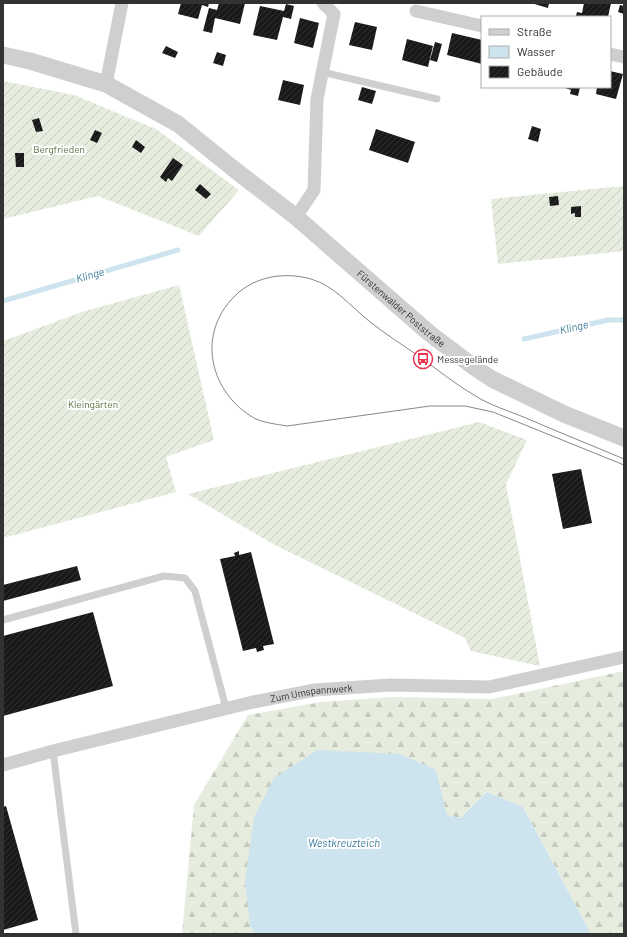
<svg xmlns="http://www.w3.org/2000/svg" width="627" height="937" viewBox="0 0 627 937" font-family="Barlow,sans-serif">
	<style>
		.forest { fill: url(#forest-firs) }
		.garden { fill: url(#garden-furrows) }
		.water { fill: #cde4ee }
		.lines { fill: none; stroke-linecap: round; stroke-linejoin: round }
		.stream { stroke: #cde4ee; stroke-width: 5 }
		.building { fill: url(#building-hatch) }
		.service { stroke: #cfcfcf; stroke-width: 7 }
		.minor { stroke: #cfcfcf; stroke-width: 13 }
		.tertiary { stroke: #cfcfcf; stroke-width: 17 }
		.tram { stroke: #878787; stroke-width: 1 }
		.labels { text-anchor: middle; stroke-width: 4; stroke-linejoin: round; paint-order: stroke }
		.park-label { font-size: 10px; fill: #59703d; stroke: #fff }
		.street-label { font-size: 10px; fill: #323232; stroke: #fff }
		.poi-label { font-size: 10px; fill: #323232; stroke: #fff; text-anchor: start }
		.water-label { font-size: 11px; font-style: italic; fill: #3d7b98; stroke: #fff }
	</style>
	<defs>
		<pattern id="forest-firs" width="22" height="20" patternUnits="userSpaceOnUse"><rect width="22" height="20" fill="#e6ecde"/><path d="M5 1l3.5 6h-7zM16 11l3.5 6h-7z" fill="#c6cbbf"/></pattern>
		<pattern id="garden-furrows" width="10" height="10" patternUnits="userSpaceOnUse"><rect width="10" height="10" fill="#e6ecde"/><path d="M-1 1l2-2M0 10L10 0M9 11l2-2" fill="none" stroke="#c6cbbf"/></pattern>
		<pattern id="building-hatch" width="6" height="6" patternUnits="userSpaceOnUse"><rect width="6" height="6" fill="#191919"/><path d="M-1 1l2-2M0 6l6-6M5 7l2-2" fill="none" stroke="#323232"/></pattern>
	</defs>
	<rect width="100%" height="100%" fill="#fff"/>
	<path class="forest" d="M624,671V934H591L523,807L487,792L459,818L447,815L436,770L250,926L256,934H182L194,805L248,715L321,702L392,697L493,699Z"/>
	<g class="garden">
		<path d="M3,81L74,95L156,129L239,190L199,236L98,196L3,219Z"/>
		<path d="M624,186V251L498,264L491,199Z"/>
		<path d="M179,285L214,440L166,457L176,492L3,538V341L82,312Z"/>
		<path d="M479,422L527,440L506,484L540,666L471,651L465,638L273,544L188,494Z"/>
	</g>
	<path class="water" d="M317,750L400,754L436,770L447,815L460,818L487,792L523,807L591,934H256L250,926L245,881L254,817L274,778Z"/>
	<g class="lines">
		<g class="stream">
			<path d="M3,301L178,250"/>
			<path d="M524,339L608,320H624"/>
		</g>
	</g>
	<g class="building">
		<path d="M181,3H209L208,7L202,5L198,19L178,14Z"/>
		<path d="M219,3H245L240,24L215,18L212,33L203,31L209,8L217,10Z"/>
		<path d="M531,3H549L548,8Z"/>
		<path d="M584,3H611L608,17L576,16L577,12L582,13Z"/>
		<path d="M286,4L294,6L291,19L283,17L277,40L253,35L260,6L284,11Z"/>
		<path d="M620,5L624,6V14L618,12Z"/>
		<path d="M300,18L319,23L313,48L294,43Z"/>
		<path d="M355,22L377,27L372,50L349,45Z"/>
		<path d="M452,33L482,40V64L447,55Z"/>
		<path d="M407,39L433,46L428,67L402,60Z"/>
		<path d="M435,42L442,44L437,62L430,60Z"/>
		<path d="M166,46L178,52L175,58L162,53Z"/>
		<path d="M217,52L226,55L223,66L213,63Z"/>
		<path d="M610,71L623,74L616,99L596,94L597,87H610Z"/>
		<path d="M283,80L304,85L300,105L278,100Z"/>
		<path d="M362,87L376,91L372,104L358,100Z"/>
		<path d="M562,87H580L578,96L570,94L571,90Z"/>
		<path d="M39,118L43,131L36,132L32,120Z"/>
		<path d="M532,126L541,129L538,142L528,139Z"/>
		<path d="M376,129L415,142L408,163L369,150Z"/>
		<path d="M95,130L102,133L97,143L90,140Z"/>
		<path d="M136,140L145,147L141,153L132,147Z"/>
		<path d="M15,153H24V167H16Z"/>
		<path d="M173,158L183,165L172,181L168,178L166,182L160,177Z"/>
		<path d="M200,184L211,194L206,199L195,190Z"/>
		<path d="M558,196L559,205L550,206L549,197Z"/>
		<path d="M581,206V217H575V213L571,214V207Z"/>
		<path d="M581,469L592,523L563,529L552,474Z"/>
		<path d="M239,551V555L251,552L274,644L263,646L264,650L257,652L256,648L243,651L220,559L235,556L234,553Z"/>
		<path d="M77,566L81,580L3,601V585Z"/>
		<path d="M93,612L113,686L3,716V636Z"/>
		<path d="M6,806L38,920L3,930V807Z"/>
	</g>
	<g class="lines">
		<g class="service">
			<path d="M322,72L437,99"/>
			<path d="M3,620L164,576L185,578L195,591L226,708"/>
			<path d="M53,751L76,934"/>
		</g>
		<g class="minor">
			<path d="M416,11L482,26"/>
			<path d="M610,54L624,57"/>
			<path d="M106,84L122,3"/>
			<path d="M296,217L314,190L317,99L334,14L323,3"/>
			<path id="s1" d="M3,765L53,751L253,702L315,690L390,685L489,687L624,657"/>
		</g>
		<path class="tertiary" id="s2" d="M3,55L30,61L106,84L178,124L235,170L296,217L429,333L474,367L492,379L564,414L624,438"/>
		<path class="tram" d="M624,459C591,445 558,432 526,418C509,411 489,405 474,395C455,384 438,370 420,357C403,345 385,334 369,321C350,306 335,286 311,279C282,271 251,277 231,300C197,338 211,393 254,418C264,423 276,424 287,426L430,406H465L493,412L624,465"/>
	</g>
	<defs>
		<g id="bus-ring" transform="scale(1)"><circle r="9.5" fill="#fff" stroke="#ea344e" stroke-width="1.5"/><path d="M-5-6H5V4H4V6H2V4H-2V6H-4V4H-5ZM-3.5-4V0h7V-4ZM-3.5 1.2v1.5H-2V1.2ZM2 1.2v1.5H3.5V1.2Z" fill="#ea344e"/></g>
	</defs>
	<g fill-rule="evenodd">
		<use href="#bus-ring" x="423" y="359"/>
	</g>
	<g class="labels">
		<g class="park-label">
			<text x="59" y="153">Bergfrieden</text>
			<text x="93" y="408">Kleingärten</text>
		</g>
		<g class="street-label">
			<text dy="4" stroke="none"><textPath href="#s2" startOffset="479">Fürstenwalder Poststraße</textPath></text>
			<text dy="4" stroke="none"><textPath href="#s1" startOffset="317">Zum Umspannwerk</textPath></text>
		</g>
		<g class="poi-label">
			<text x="437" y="363">Messegelände</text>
		</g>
		<g class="water-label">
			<text transform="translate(90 275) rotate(-16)" y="4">Klinge</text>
			<text transform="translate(574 327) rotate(-13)" y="4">Klinge</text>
			<text x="344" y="847">Westkreuzteich</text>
		</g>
	</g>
	<rect width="627" height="937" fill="none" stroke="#323232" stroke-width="8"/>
	<rect x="481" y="16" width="130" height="72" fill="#ffffff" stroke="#adadad"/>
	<rect x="489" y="29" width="20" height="6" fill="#cfcfcf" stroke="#adadad"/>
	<text x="517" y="36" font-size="12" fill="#323232">Straße</text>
	<rect x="489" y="46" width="20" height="12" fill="#cde4ee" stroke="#adadad"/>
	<text x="517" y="56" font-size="12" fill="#323232">Wasser</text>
	<rect x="489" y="66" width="20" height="12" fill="url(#building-hatch)" stroke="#adadad"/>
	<text x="517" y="76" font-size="12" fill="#323232">Gebäude</text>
</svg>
